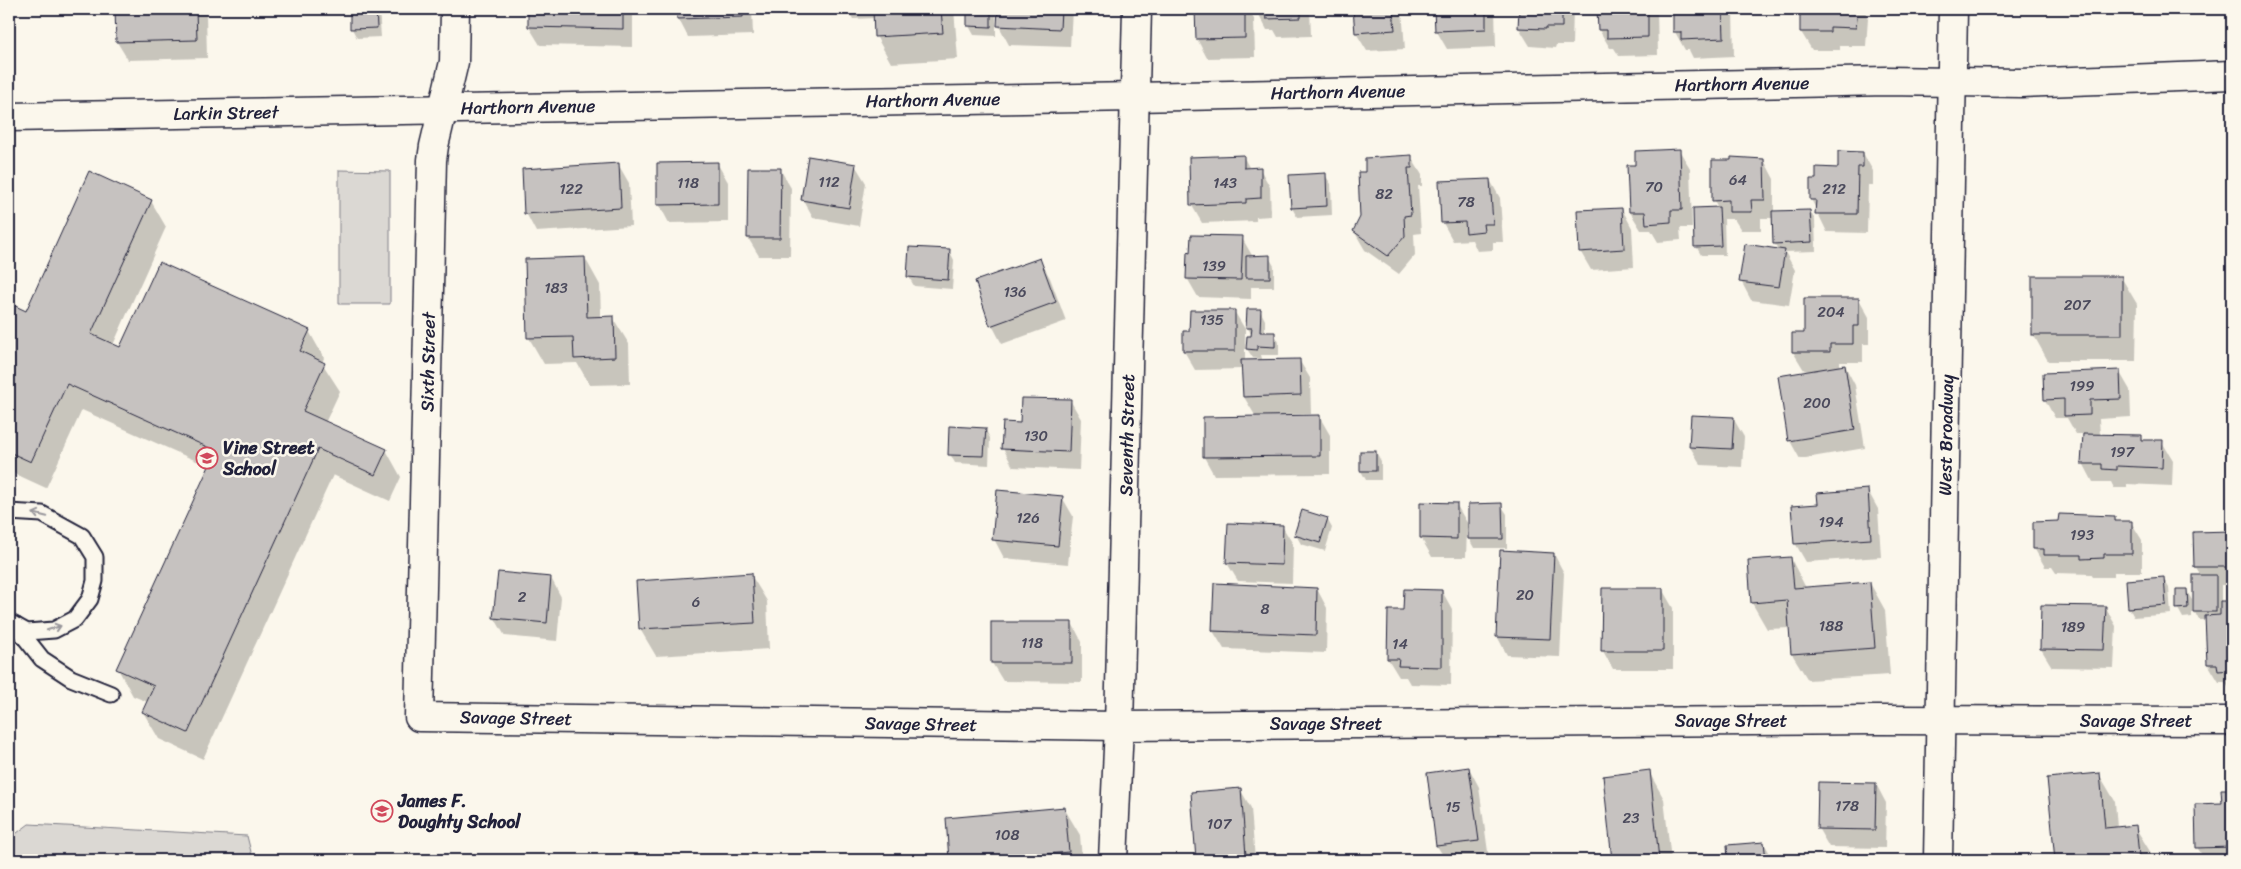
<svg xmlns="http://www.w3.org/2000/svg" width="2241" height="869" viewBox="0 0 2241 869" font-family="Sriracha,sans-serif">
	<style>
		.green { fill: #dbd8d3; stroke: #7e7d87 }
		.shadow { fill: #0003 }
		.building { fill: #c6c2c0; stroke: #22223b }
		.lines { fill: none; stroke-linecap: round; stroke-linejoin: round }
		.service-casing { stroke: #22223b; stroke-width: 19 }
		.minor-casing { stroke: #22223b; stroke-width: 31 }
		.service { stroke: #fbf7ec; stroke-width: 15 }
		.minor { stroke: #fbf7ec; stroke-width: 28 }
		.oneway { stroke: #99979c }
		.labels { text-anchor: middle; stroke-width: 5; stroke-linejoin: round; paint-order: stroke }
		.number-label { font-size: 15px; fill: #4b4a5c }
		.street-label { font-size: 18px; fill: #22223b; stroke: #fbf7ec }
		.poi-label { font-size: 18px; font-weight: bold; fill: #22223b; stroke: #fbf7ec; text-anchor: start }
	</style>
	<rect width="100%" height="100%" fill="#fbf7ec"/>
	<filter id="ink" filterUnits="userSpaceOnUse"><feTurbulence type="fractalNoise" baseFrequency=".02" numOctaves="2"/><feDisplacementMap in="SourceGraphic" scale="10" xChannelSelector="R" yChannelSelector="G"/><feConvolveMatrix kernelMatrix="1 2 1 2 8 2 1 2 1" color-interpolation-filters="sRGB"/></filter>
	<g filter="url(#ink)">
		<g class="green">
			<path d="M339,170L390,171V304H339Z"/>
			<path d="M29,824L247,836L253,860H9V839Z"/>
		</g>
		<g class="shadow">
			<path d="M116,9H203L206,14L207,58L128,60L117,42Z"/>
			<path d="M351,9H379L381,37L357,38L352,29Z"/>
			<path d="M530,9H633V47L540,45L529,27Z"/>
			<path d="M677,9H752L753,35L688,37L678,18Z"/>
			<path d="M847,9H954L958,59L891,63L876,36L874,18L853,19Z"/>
			<path d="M969,9H996V36L974,35L969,26Z"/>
			<path d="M999,9H1072L1070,47L1009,45L999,26Z"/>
			<path d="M1197,9H1248L1254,19L1255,57L1207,58L1197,39Z"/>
			<path d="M1256,9H1310L1311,36L1278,37L1274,30H1267Z"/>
			<path d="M1354,9H1402L1405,49L1367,51L1356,33Z"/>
			<path d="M1436,9H1495L1496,47L1447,49L1436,30Z"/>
			<path d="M1520,9H1573L1572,45H1556L1555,48L1530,46L1519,28Z"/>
			<path d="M1599,9H1657L1658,55L1619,56L1614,48H1610L1599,30Z"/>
			<path d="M1674,9H1733L1734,56L1693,58L1689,50H1685L1675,32Z"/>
			<path d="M1814,9H1864L1868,19L1866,46H1840V50H1812L1801,32V14H1814Z"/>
			<path d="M1679,150L1690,168L1692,228H1680L1681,240L1658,242L1651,230H1641L1630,212L1636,166Z"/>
			<path d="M1863,153L1873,171V185H1868L1867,233L1827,232L1811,199L1817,180Z"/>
			<path d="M1243,156L1250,169H1260L1270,187L1271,216L1256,217V221L1202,223L1191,204Z"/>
			<path d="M1411,157L1422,175V186H1418L1421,233L1414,234L1415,255L1399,274L1365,250L1354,231L1361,217Z"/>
			<path d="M1764,160L1774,179V213L1810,211L1815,220L1816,251L1785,252L1795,270L1789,305L1751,300L1741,281L1779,251L1774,243L1773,218H1761V230H1741L1734,219H1724L1725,255H1701L1696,246L1718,208L1714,200Z"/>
			<path d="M717,163L728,182V222L669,223L659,204Z"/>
			<path d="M618,164L629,183L631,226L536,232L526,213Z"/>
			<path d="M855,165L866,183L859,226L813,218L803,200Z"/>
			<path d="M780,169L791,188L790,256H759L748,238Z"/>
			<path d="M1325,175L1331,184L1332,215L1297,217L1292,208Z"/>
			<path d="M1490,180L1500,198L1503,242H1493V250L1477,251L1472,240L1453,241L1443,223Z"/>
			<path d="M151,201L166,227L113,345L121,349L309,331L324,358L322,363L340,391L325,423L386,450L401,477L390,501L333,475L203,759L159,739L143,712L148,702L133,696L118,669L210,467L82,410L46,488L9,471V304L26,312Z"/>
			<path d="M1622,209L1632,228L1634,267L1591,270L1580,251Z"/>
			<path d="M1242,238L1253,257H1269L1274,266V287H1251V299L1198,297L1187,278Z"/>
			<path d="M949,250L954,260L952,289L914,286L909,277Z"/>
			<path d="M585,258L600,285L601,318H613L629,344L630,384L590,385L577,363L544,364L529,338Z"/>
			<path d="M1040,260L1050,278L1066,321L1002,344L992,325Z"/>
			<path d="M2121,277L2137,304L2136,361H2048L2033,334Z"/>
			<path d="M1859,299L1869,317V344H1863V362H1840V367L1845,366L1855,385L1865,448L1800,459L1790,441L1779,377L1812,372L1804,370L1793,352Z"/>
			<path d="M1260,310L1265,320V333H1274L1279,342V355H1261L1262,359L1253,358L1247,349L1248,337L1253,338L1248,328Z"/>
			<path d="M1234,311L1245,329V361L1299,360L1310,378L1311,414L1283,415V417L1319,416L1330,435V474L1214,475L1204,457L1256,417L1244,397L1243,369L1195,370L1184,351V332H1191Z"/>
			<path d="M2119,371L2130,390L2131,417L2099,419L2100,435L2141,437L2143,441L2162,442L2173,460L2172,486L2127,484V488H2114L2111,482H2093L2083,463L2084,434H2076L2067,418H2055L2045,400Z"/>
			<path d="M1070,400L1081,419L1079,470L1013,467L1003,448L1021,424Z"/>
			<path d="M1733,418L1744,437L1742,467L1701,465L1690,447Z"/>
			<path d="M985,429L990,438L989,465L955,463L950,454Z"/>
			<path d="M1376,452L1381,461V480H1366L1361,471Z"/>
			<path d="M1868,491L1878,509L1881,557L1806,562L1795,543Z"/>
			<path d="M1062,497L1073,516L1068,564L1004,558L994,539Z"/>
			<path d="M1421,504H1456L1469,526L1501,505L1507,514V548H1474L1469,539V528H1467L1466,557H1432L1421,538Z"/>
			<path d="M2114,517L2117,522H2131L2142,540V572H2114V577H2093L2091,574L2056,573L2052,567H2045L2034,548Z"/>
			<path d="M1327,519L1332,528L1325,551L1301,544L1296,535Z"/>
			<path d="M1282,526L1293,544L1292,583L1238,581L1227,563Z"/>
			<path d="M2232,532V585H2221V602H2232V689H2229L2225,682H2219L2208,664L2206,620H2199L2194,611L2201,576L2195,567L2194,533Z"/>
			<path d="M1554,554L1564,573L1560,657L1507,655L1497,636Z"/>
			<path d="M1791,559L1806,588L1870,583L1885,610L1890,675L1808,680L1792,654L1790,628L1767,629L1752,603Z"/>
			<path d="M751,575L767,601L769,649L656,656L640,629Z"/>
			<path d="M551,578L561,597L557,641L505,636L494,617Z"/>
			<path d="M2164,579L2169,588L2171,614L2134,617L2129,608Z"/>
			<path d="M1317,589L1327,608L1326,653L1224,649L1213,631Z"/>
			<path d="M1662,589L1673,608V669H1613L1603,651Z"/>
			<path d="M2186,590L2192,600V617L2183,618L2178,609L2177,591Z"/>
			<path d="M1442,591L1452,609L1451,685L1410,684L1406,677H1399L1388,659L1404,612Z"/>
			<path d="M2105,607L2116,626L2114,668L2052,667L2041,649Z"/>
			<path d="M1072,623L1082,642V682L1003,681L992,663Z"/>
			<path d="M1469,768L1479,787L1489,859L1446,860L1437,846Z"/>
			<path d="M1649,772L1664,799L1671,860H1614L1605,777Z"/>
			<path d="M2099,774L2115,801L2117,828L2135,827L2151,853V860H2056L2048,779Z"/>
			<path d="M1876,784L1886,803L1885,848L1829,847L1818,828Z"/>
			<path d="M1240,789L1251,808L1255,860H1198Z"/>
			<path d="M2222,790H2232V860H2205L2197,847L2223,805Z"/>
			<path d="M1064,808L1080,835L1082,860H951L947,819Z"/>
			<path d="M1764,843L1769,852L1770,860H1729L1728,847Z"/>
		</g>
		<g class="building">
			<path d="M115,9H196L197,40L116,42Z"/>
			<path d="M350,9H376L377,28L350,29Z"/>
			<path d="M528,9H623V29L528,27Z"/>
			<path d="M676,9H743V17L677,19Z"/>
			<path d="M873,9H941L943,33L874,37Z"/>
			<path d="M967,9H991V27L967,26Z"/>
			<path d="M998,9H1061L1060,29L997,26Z"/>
			<path d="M1195,9H1245V38L1196,39Z"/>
			<path d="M1255,9H1301V18L1266,19L1265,12H1255Z"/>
			<path d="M1353,9H1393L1395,30L1355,33Z"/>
			<path d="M1434,9H1486V29L1435,31Z"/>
			<path d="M1519,9H1562V27H1546V29L1518,28Z"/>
			<path d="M1597,9H1648V37L1607,38V30H1598Z"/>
			<path d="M1673,9H1723L1724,38L1681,40V32H1673Z"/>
			<path d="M1812,9H1858L1856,28L1830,27V32H1800V13L1812,12Z"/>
			<path d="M1680,149L1682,210H1671V222L1646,224L1645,212H1629L1627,165H1635V151Z"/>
			<path d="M1838,151L1863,152V167H1858L1857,214H1815L1816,200H1810V179H1816V167L1838,168Z"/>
			<path d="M1244,155V168L1261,167V198L1246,199V203L1190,205L1189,157Z"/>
			<path d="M1412,155V168H1408L1411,215L1404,216L1405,236L1388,256L1353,231L1360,217L1358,172H1365V158Z"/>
			<path d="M808,156L856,164L849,208L801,200Z"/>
			<path d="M1731,157L1764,159L1765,200H1751L1752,212H1729V200L1712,201V160H1731Z"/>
			<path d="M718,162V204L657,205V163Z"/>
			<path d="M619,163L621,208L524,214L522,169Z"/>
			<path d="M748,168H781L780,238H747Z"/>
			<path d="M89,171L152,200L91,334L120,347L159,262L310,330L300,351L325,363L303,411L387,449L375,475L318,449L188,733L142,712L154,686L116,669L216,451L67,384L31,462L9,452V303L26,311Z"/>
			<path d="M1326,173L1327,206L1291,208L1289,175Z"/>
			<path d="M1490,179L1493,224H1483L1484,231L1466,233L1465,222L1441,223L1439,181Z"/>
			<path d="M1719,207L1721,246L1694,247L1693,208Z"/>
			<path d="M1622,208L1624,249L1579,252L1577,210Z"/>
			<path d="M1810,210L1812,242L1773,244L1772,211Z"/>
			<path d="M1191,235L1243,236L1241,280L1186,279L1187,252L1190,253Z"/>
			<path d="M1745,244L1785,250L1779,287L1739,282Z"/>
			<path d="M909,247L950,249L948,280L907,277Z"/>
			<path d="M1270,255V278H1246V256Z"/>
			<path d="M585,257L587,317L614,316L615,357L574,359L573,337L527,338L525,259Z"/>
			<path d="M1040,258L1056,302L990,326L975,281Z"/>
			<rect x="2032" y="276" width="90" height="59"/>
			<path d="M1804,298H1859V326H1853V344H1830V352H1792V333H1804Z"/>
			<path d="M1247,309H1261L1260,332H1275V347L1257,346V350L1246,349L1247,336H1251L1252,328H1246Z"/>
			<path d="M1190,310H1235V351H1183V331H1189Z"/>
			<path d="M1300,359L1301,395L1243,397L1241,360Z"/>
			<path d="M1845,365L1855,430L1788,441L1778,376Z"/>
			<path d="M2120,370L2121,399L2090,400V415L2064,416V399L2044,400L2043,373Z"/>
			<path d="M1021,398L1071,399L1069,452L1001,449L1003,422L1020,423Z"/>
			<path d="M1320,415V456L1203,457V417Z"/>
			<path d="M1691,415L1734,417L1732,449L1689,447Z"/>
			<path d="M949,426L986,428L984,456L948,455Z"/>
			<path d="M2083,434L2141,435V440H2163L2162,468L2117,466V470L2102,469V464H2081Z"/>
			<rect x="1360" y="451" width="16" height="20"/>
			<path d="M1868,489L1871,539L1794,544L1791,506L1818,504L1817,493Z"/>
			<path d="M997,490L1063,496L1058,546L992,540Z"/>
			<path d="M1420,502L1457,503V539L1420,538Z"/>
			<path d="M1502,503L1503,539H1468V504Z"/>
			<path d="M1302,510L1328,518L1320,543L1294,535Z"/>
			<path d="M2059,514L2115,516V521H2132V554H2104V558L2081,559V555H2044V549H2033V522L2058,521Z"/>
			<path d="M1228,523L1283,525L1282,565L1226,563Z"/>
			<path d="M2232,531V567H2194L2193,532Z"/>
			<path d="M1500,550L1554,553L1550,639L1496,637Z"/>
			<path d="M1791,557L1794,588L1870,582L1875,648L1791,654L1787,600L1751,603L1748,560Z"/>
			<path d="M498,572L551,577L547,623L493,618Z"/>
			<path d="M752,573L755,623L639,629L636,581Z"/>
			<rect x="2193" y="575" width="23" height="37"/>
			<path d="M2164,577L2166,605L2128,608L2126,580Z"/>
			<path d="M1214,583L1317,588L1316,635L1212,631Z"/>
			<path d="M1602,588H1663V651H1601Z"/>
			<path d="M1404,589L1442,590V667L1398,666L1399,659H1387L1388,610H1403Z"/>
			<path d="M2176,589H2187L2188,608L2176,609Z"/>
			<path d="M2220,601H2232V670L2218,671L2217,664H2207L2205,616L2220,615Z"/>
			<path d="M2041,605L2106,606L2104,650L2040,649Z"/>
			<rect x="991" y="622" width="81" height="41"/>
			<path d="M1469,767L1479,841L1436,846L1427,773Z"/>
			<path d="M1650,770L1659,860H1612L1603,776Z"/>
			<path d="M2100,773L2105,828L2136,825L2139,856L2094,860H2055L2047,778Z"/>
			<path d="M1818,782L1876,783L1875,830L1817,829Z"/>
			<path d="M1241,788L1246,856L1196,860L1191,792Z"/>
			<path d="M2221,789H2232V847L2196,848L2195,804L2222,803Z"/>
			<path d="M1065,807L1069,852L979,860H949L946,818Z"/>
			<path d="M1764,842L1766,860H1728L1727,845Z"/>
		</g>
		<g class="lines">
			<g class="service-casing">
				<g id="service">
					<path d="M9,512L42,514L82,536L95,557V581L90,599L75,619L54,630L27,632L9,622"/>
					<path d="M16,626L42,659L71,678L111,694"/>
				</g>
			</g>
			<g class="minor-casing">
				<g id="minor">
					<path d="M455,9L454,62L434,146L432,160L419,717L1119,726L1877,720L2232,721"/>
					<path d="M9,117L1135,97L1886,81L2021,83L2232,75"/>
					<path d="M1113,860L1119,726L1137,9"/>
					<path d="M1938,860L1953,9"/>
				</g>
			</g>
			<use href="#service" class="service"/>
			<use href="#minor" class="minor"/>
		</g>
		<defs><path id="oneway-shaft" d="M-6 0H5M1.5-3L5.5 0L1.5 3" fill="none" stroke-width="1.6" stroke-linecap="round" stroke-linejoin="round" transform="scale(1.25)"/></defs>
		<g class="oneway">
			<use href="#oneway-shaft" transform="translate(40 515) rotate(-166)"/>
			<use href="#oneway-shaft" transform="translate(54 628) rotate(-17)"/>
		</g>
	</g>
	<defs>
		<g id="school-ring" transform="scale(1.125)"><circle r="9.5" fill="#fbf7ec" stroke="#d1495b" stroke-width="1.5"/><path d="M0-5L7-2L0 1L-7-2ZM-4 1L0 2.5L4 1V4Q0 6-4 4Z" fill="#d1495b"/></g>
	</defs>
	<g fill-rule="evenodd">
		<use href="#school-ring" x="207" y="458"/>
		<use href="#school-ring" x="382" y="811"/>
	</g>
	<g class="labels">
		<g class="number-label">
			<text x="1738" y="185">64</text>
			<text x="829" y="187">112</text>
			<text x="688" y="188">118</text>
			<text x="1225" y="188">143</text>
			<text x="1654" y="192">70</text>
			<text x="571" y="194">122</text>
			<text x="1834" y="194">212</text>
			<text x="1384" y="199">82</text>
			<text x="1466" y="207">78</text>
			<text x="1214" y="271">139</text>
			<text x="556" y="293">183</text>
			<text x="1015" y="297">136</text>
			<text x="2077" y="310">207</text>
			<text x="1831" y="317">204</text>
			<text x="1212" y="325">135</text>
			<text x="2082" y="391">199</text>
			<text x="1817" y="408">200</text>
			<text x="1036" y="441">130</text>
			<text x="2122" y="457">197</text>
			<text x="1028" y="523">126</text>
			<text x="1831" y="527">194</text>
			<text x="2082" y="540">193</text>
			<text x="1525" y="600">20</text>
			<text x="522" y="602">2</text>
			<text x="696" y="607">6</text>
			<text x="1265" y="614">8</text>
			<text x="1831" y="631">188</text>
			<text x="2073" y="632">189</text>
			<text x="1032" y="648">118</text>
			<text x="1400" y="649">14</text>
			<text x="1847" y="811">178</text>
			<text x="1453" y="812">15</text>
			<text x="1631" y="823">23</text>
			<text x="1219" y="829">107</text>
			<text x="1007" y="840">108</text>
		</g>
		<g class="street-label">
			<text transform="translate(1742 84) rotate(-1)" y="6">Harthorn Avenue</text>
			<text transform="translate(1338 92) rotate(-1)" y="6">Harthorn Avenue</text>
			<text transform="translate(933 100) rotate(-1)" y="6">Harthorn Avenue</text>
			<text transform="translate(528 107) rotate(-1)" y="6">Harthorn Avenue</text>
			<text transform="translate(226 113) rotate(-1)" y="6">Larkin Street</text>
			<text transform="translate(428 362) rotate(-89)" y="6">Sixth Street</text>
			<text transform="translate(1127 435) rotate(-89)" y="6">Seventh Street</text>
			<text transform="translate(1946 435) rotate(-89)" y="6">West Broadway</text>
			<text transform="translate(516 718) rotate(1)" y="6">Savage Street</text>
			<text x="1731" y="727">Savage Street</text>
			<text x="2136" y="727">Savage Street</text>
			<text transform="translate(921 724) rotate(1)" y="6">Savage Street</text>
			<text x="1326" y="730">Savage Street</text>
		</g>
		<g class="poi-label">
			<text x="223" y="454">Vine Street<tspan x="223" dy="21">School</tspan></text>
			<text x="398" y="807">James F.<tspan x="398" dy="21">Doughty School</tspan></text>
		</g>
	</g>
	<rect width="2241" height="869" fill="none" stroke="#fbf7ec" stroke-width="30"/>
	<rect x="15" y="15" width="2211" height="839" fill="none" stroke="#22223b" stroke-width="2" filter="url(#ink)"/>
</svg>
